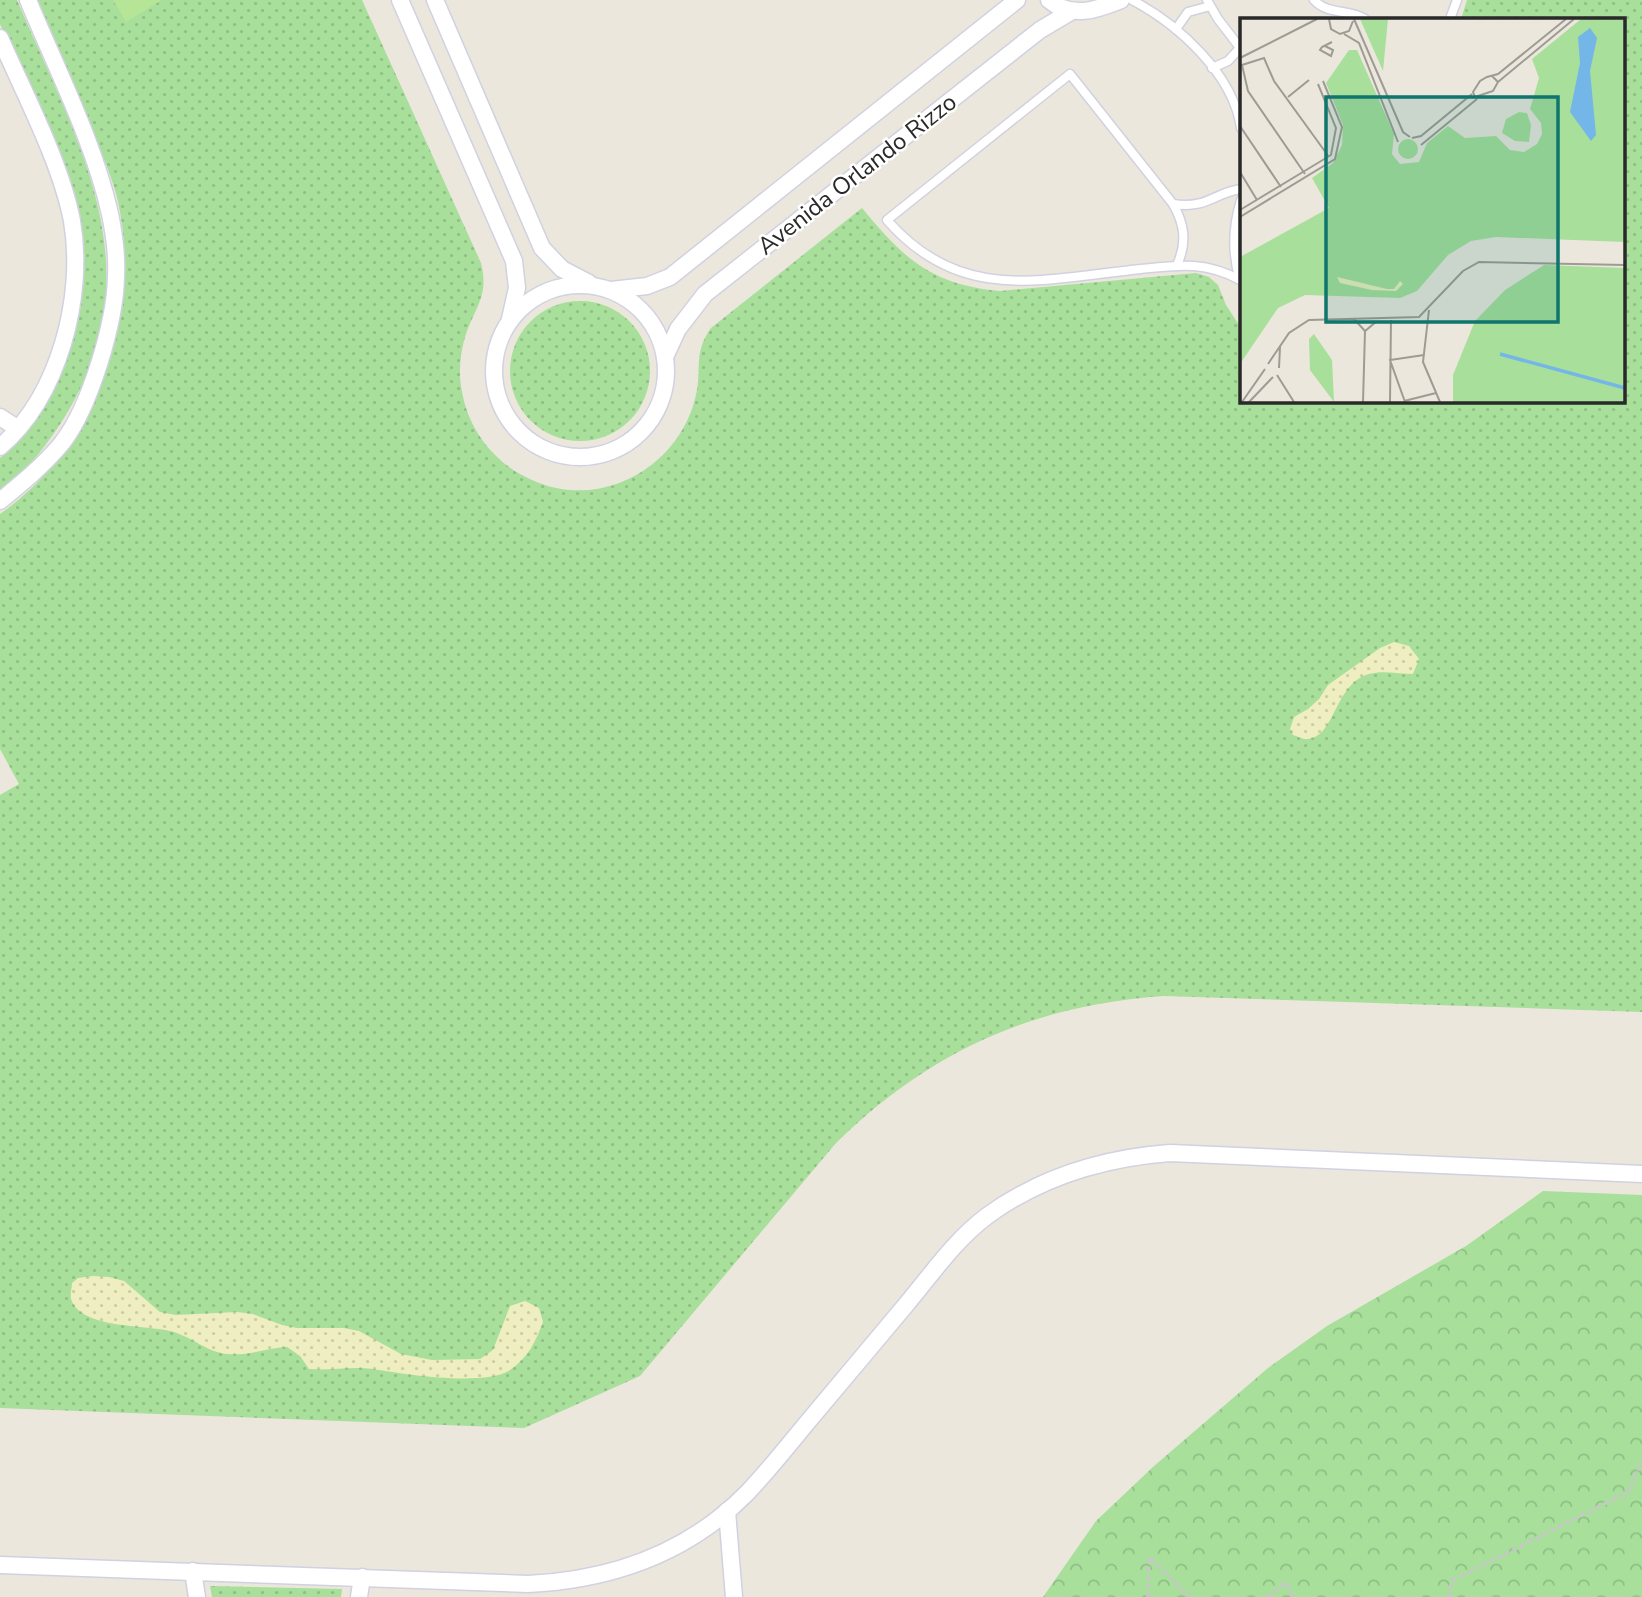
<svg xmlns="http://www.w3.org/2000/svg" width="1642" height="1597" viewBox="0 0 1642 1597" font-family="'Nunito Sans',sans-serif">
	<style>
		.grass { fill: url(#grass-dots) }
		.forest { fill: url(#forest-crowns) }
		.sand { fill: url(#sand-dots) }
		.pitch { fill: #b7e597 }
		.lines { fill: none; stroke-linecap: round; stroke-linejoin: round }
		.service-casing { stroke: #d1d1e1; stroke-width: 11 }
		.minor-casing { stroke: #d1d1e1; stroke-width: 19 }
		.path { stroke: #c7c7c7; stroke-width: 3.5; stroke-dasharray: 5 3.5; stroke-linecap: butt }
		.service { stroke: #fff; stroke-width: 8 }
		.minor { stroke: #fff; stroke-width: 16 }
		.labels { text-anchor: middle; stroke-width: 5; stroke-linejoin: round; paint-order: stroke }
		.street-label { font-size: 24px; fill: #292929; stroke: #fff }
		.inset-river { fill: none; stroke: #74b6e7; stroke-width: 3.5 }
		.inset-road { fill: none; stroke: #9d9b94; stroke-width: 2 }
		.view { fill: #0f766e; fill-opacity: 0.15; stroke: #0f766e; stroke-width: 3.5 }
		.inset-edge { fill: none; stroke: #292929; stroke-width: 3.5 }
	</style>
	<defs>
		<pattern id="grass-dots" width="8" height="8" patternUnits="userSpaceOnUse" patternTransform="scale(1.75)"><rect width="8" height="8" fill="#a7df9b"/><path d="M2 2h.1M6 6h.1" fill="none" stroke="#90bf86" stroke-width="1.8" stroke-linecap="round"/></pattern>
		<pattern id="forest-crowns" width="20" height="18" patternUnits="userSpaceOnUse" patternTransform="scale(1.75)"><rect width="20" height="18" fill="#a7df9b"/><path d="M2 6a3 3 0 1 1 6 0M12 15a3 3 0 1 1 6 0" fill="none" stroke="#90bf86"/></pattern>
		<pattern id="sand-dots" width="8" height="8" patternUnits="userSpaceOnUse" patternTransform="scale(1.75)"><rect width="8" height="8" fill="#eeeec0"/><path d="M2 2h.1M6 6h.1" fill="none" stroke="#cccca5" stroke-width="1.8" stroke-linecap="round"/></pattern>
	</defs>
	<rect width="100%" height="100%" fill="#ebe7dc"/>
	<g class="grass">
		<path d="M0,0H17C77,141 157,269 64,418C50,440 24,477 0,489V458L16,444L44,404L65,360L78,313L63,170L0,24Z"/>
		<path d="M37,0H362L481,263C489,295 476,306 466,334C460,352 458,373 462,392C469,431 495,464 532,480C599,511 677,469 695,399C703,372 692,354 711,328L862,208C904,259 932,285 1000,291L1196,273L1209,277L1218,285L1226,305L1241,328V401H1623V19H1461L1467,0H1642V1012L1164,996C1033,1005 930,1051 836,1143L640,1376L524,1428L0,1408V795L19,784L0,749V514C98,446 144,313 117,197C109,167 96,141 84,113C68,76 52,38 37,0Z"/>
		<circle cx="580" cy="371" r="70"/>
		<path d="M210,1586L342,1589L341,1597H212Z"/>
	</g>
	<path class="forest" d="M1543,1191L1642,1195V1597H1043L1096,1521L1154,1466L1268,1368L1327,1326L1466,1246Z"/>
	<g class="sand">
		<path d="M1394,642L1409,646L1419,659L1413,674C1399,674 1383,670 1369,674C1334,684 1336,736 1308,739C1304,740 1297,736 1293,735L1290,729L1294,717L1308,709L1319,699L1328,685L1380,648Z"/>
		<path d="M93,1276L109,1277L124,1281L160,1312L176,1315L237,1312L253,1314L282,1325L297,1328H344L359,1331L401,1354L432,1360L480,1359L493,1350L510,1306L525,1301L539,1308L543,1322C536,1341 528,1358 510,1370C485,1387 403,1374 373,1369C351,1366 330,1371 309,1369L300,1356L287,1347C267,1348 248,1356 228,1354C209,1353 193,1338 174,1332C148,1324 81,1330 71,1299C70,1294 72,1287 72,1283L78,1278Z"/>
	</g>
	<path class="pitch" d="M113,0H162L126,22Z"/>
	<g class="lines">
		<g class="service-casing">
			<g id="service">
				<path d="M1132,0C1179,25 1233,74 1241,128"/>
				<path d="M1207,0L1218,19L1241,49"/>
				<path d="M1314,0C1327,15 1349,9 1365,19"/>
				<path d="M1450,19L1457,0"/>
				<path d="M1176,29L1188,12L1210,6"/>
				<path d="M1212,68L1228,61L1240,48"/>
				<path d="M1173,204C1185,225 1187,243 1177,265"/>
				<path d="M1240,280C1205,261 1179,265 1141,269C1043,279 961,305 887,220L1070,74L1173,204C1208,209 1213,193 1241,189"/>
				<path d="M1240,280C1232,254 1233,226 1241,200"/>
			</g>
		</g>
		<g class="minor-casing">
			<g id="minor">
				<path d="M400,0L514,261L517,288L510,319"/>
				<path d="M435,0L542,248L562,269L589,283"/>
				<path d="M1049,0C1071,19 1097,10 1121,0"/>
				<path d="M0,38C24,93 61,163 72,221C85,297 59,396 0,447"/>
				<circle cx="580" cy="371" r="86"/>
				<path d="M611,290L647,286L670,277L1017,0"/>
				<path d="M665,357L678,329L705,294L1040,30L1072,11"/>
				<path d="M0,417L17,428"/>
				<path d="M0,501C22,483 44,465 62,443C90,407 115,323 116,277C117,258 114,233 110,214C94,142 56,68 28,0"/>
				<path d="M727,1511L734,1597"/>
				<path d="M0,1565L528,1584C611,1580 688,1553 747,1493C768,1471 787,1447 806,1424C839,1385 872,1345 905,1306C931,1275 955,1240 987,1216C1042,1176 1103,1158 1170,1153L1642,1174"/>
				<path d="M193,1571L197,1597"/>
				<path d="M359,1597L362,1577"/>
			</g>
		</g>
		<g class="path">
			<path d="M1148,1597L1149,1557L1190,1597"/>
			<path d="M1268,1597L1286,1582L1293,1597"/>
			<path d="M1449,1597L1451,1581L1628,1492L1642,1461"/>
		</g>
		<use href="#service" class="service"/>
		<use href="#minor" class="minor"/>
	</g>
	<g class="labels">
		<g class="street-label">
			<text transform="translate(857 174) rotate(-38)" y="8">Avenida Orlando Rizzo</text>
		</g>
	</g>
	<g transform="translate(1240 18)">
		<rect width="385" height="385" fill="#ebe7dc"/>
		<path d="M341,1H385V224L256,219L231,223L208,237L177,273L160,280L65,277L38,290L0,346V239L89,190L72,160L93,145L102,127L103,107L86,65L109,32H117L154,116L152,136L160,146L179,144L187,125L208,108L225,120L256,118L270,132L284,134L297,126L302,116L301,105L290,91L299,60L292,41ZM279,94L287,95L291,107L289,124L275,123L262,115L266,101ZM158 131a10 10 0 1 1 20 0a10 10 0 1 1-20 0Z" fill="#a7df9b"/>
		<path d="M120,1H148L143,53ZM337,210L385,211V223L320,221ZM304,247L385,250V384H213V357L235,303L265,272ZM74,316L92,342L94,384L70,352L69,321Z" fill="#a7df9b"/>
		<path d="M97,259L147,271H154L160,263L163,266L156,273L132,272L100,265Z" fill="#eeeec0"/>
		<path d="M350,10L357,20L350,53L356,117L351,123L330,94L340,45L338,19Z" fill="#74b6e7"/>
		<path class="inset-river" d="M260,336L385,370"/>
		<path class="inset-road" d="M89,1L91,11L100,16L109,13L113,3M114,1L163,114L170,119M104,16L119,25L158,124M85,28L93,32L91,38L80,32L82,29L92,24M0,40L77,1M252,58L258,64L253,73L235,79L233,74L240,63L247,59L258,56L326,1M258,64L334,1M48,79L69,62M0,108L41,169M172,120L181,118L232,76M181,127L237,81M0,154L17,182M65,156L8,73L2,47L24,40L34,63L89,139M0,192L91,137L96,110L78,66M0,199L95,141L102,109L83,63M189,292L183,344L200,384M114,301L125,313L137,303M28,346L49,315L69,302L179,299L223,253L239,244L385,247M39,350L40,329M37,357L54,384M164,383L196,375M2,384L25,351M9,384L33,359M123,384L125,313M150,384L151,302M165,384L150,342L184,337"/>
		<path class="view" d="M86,79H318V304H86Z"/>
		<rect width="385" height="385" class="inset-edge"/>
	</g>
</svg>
